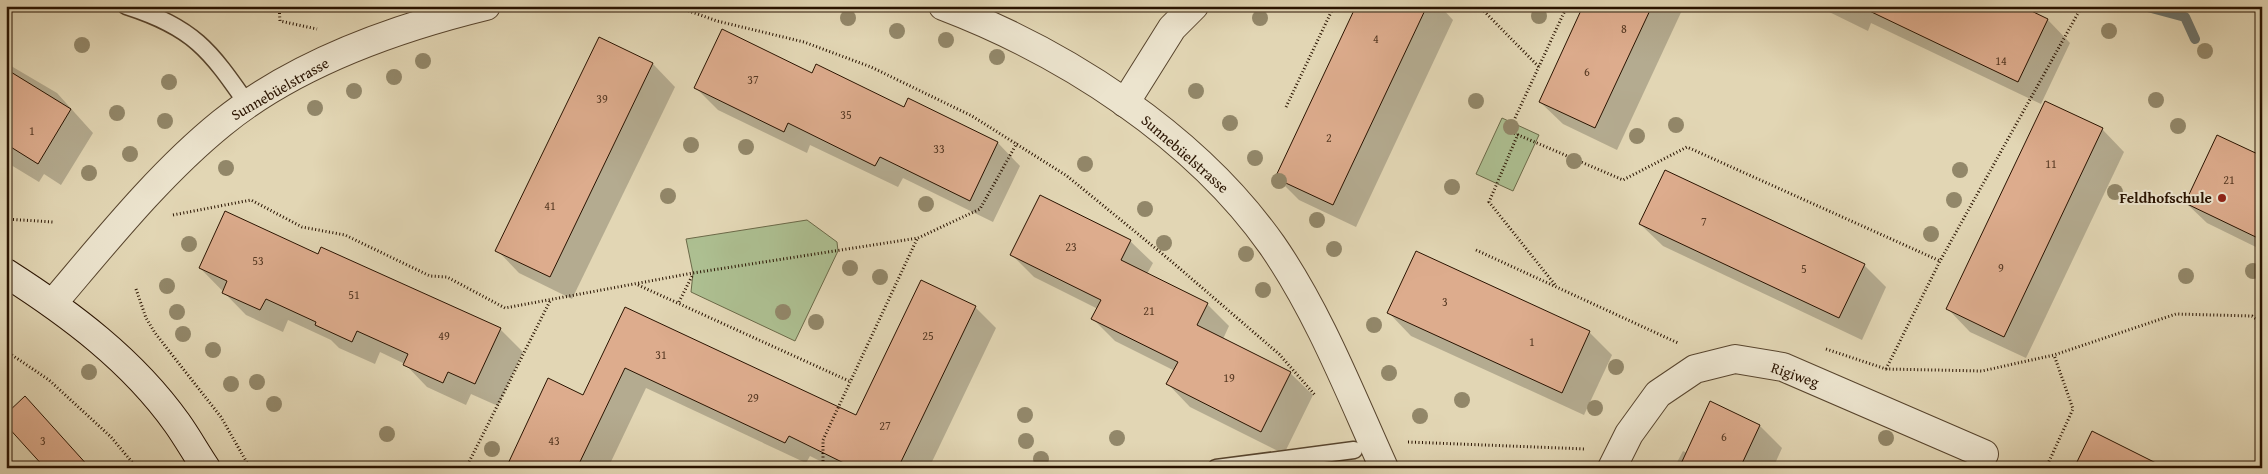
<svg xmlns="http://www.w3.org/2000/svg" width="2268" height="474" viewBox="0 0 2268 474" font-family="'Gentium Book Plus',serif">
	<style>
		.green { fill: #adbf91; stroke: #6b6948 }
		.shadow { fill: #0003 }
		.lines { fill: none; stroke-linecap: round; stroke-linejoin: round }
		.stream { stroke: #6c756e; stroke-width: 10 }
		.building { fill: #ddac8d; stroke: #291300 }
		.lane-casing { stroke: #57442d; stroke-width: 19 }
		.street-casing { stroke: #57442d; stroke-width: 30 }
		.secondary-casing { stroke: #291300; stroke-width: 30 }
		.path { stroke: #291300; stroke-width: 3; stroke-dasharray: 1 2.5; stroke-linecap: butt }
		.lane { stroke: #ece4ce; stroke-width: 16 }
		.street { stroke: #ece4ce; stroke-width: 28 }
		.secondary { stroke: #ece4ce; stroke-width: 28 }
		.tree { fill: #928769 }
		.poi-dot { fill: #8f2418; stroke: #ece4ce; stroke-width: 2 }
		.labels { text-anchor: middle; stroke-width: 4; stroke-linejoin: round; paint-order: stroke }
		.number-label { font-size: 12px; fill: #563923 }
		.street-label { font-size: 15px; fill: #291300; stroke: #ece4ce }
		.poi-label { font-size: 15px; font-weight: bold; fill: #291300; stroke: #ece4ce; text-anchor: end }
	</style>
	<rect width="100%" height="100%" fill="#e2d6b4"/>
	<filter id="stains"><feTurbulence type="fractalNoise" baseFrequency=".004" numOctaves="4"/><feColorMatrix values="0 0 0 0 .2 0 0 0 0 .09 0 0 0 0 .02 0 0 0 .5 -.17"/></filter>
	<radialGradient id="worn" r=".72"><stop offset=".6" stop-color="#630" stop-opacity="0"/><stop offset="1" stop-color="#630" stop-opacity=".3"/></radialGradient>
	<g class="green">
		<path d="M1502,118L1539,135L1513,191L1476,174Z"/>
		<path d="M807,220L837,242L838,251L795,341L691,292L693,273L686,239Z"/>
	</g>
	<g class="shadow">
		<path d="M1357,6H1440L1453,20L1356,227L1299,200L1277,178Z"/>
		<path d="M1585,6H1684L1617,150L1563,124L1540,102Z"/>
		<path d="M1817,6H2019L2048,20L2070,43L2041,104L1871,23L1868,31Z"/>
		<path d="M599,38L653,64L675,87L572,299L519,273L497,250Z"/>
		<path d="M6,63L57,93L93,133L61,185L44,174L39,182L6,162Z"/>
		<path d="M813,74L905,108L909,100L998,143L1020,166L993,222L903,178L898,187L810,145L807,153L718,110L696,88Z"/>
		<path d="M2102,129L2124,152L2026,358L1970,332L1948,309Z"/>
		<path d="M2262,158V250L2207,223L2186,203Z"/>
		<path d="M1640,224L1864,265L1886,287L1862,340L1663,246Z"/>
		<path d="M1130,241L1153,263L1147,274L1207,304L1229,326L1223,339L1290,373L1313,395L1284,454L1190,407L1168,384L1175,371L1115,341L1093,319L1098,309L1034,277L1012,255Z"/>
		<path d="M318,255L500,329L523,352L498,406L471,394L466,405L427,387L405,364L380,352L375,364L339,348L331,340L288,320L283,332L246,315L200,268Z"/>
		<path d="M975,307L996,328L929,468H834L810,456L806,463L646,388L608,468H507L584,397L625,309L856,416Z"/>
		<path d="M1389,313L1589,332L1612,355L1584,415L1411,336Z"/>
		<path d="M1760,426L1782,448L1773,468H1674L1683,451L1687,453Z"/>
	</g>
	<g class="lines">
		<path class="stream" d="M2144,6L2185,17L2195,39"/>
	</g>
	<g class="building">
		<path d="M1356,6H1427L1333,205L1275,178Z"/>
		<path d="M1583,6H1652L1595,128L1539,102Z"/>
		<path d="M1859,6H2021L2048,19L2018,82Z"/>
		<path d="M722,29L812,73L816,64L904,107L908,98L998,142L970,201L880,157L875,166L788,123L784,132L694,88Z"/>
		<path d="M599,37L653,63L550,277L495,251Z"/>
		<path d="M6,69L71,109L38,164L6,144Z"/>
		<path d="M2045,101L2103,128L2004,337L1946,309Z"/>
		<path d="M2217,135L2262,156V240L2185,203Z"/>
		<path d="M1665,170L1865,264L1839,318L1639,224Z"/>
		<path d="M1040,195L1131,240L1121,260L1208,303L1197,325L1291,372L1261,432L1166,384L1178,362L1091,319L1101,300L1010,255Z"/>
		<path d="M225,211L318,254L321,247L501,328L475,384L448,372L443,383L403,365L408,354L357,331L352,342L315,325L316,322L266,299L260,310L222,293L227,281L199,268Z"/>
		<path d="M1416,251L1590,331L1562,393L1387,313Z"/>
		<path d="M921,280L976,306L898,468H854L789,436L785,443L625,368L577,468H506L548,378L583,395L625,307L856,415Z"/>
		<path d="M25,396L90,468H45L6,425V414Z"/>
		<path d="M1710,401L1760,425L1740,468H1679Z"/>
		<path d="M2092,431L2166,468H2074Z"/>
	</g>
	<g class="lines">
		<g class="lane-casing">
			<g id="lane">
				<path d="M126,6C194,28 209,49 248,105"/>
				<path d="M1216,468L1354,450"/>
			</g>
		</g>
		<g class="street-casing">
			<g id="street">
				<path d="M943,6C1066,53 1195,136 1272,245C1319,313 1350,393 1384,468"/>
				<path d="M1125,103L1172,28L1194,6"/>
				<path d="M53,303C105,242 159,174 222,123C295,64 396,28 486,6"/>
				<path d="M1612,468L1629,434L1658,394L1695,369L1735,359L1783,367L1984,454"/>
			</g>
		</g>
		<g class="secondary-casing">
			<path id="secondary" d="M6,273C70,314 132,360 177,423C187,437 196,453 206,468"/>
		</g>
		<g class="path">
			<path d="M279,6L280,21L317,29"/>
			<path d="M675,6L717,21L804,42L871,67L972,116L1067,176L1171,261L1279,354L1315,395"/>
			<path d="M1479,6L1539,67"/>
			<path d="M1567,6L1509,131L1623,180L1687,147L1940,261"/>
			<path d="M2107,6L2116,11L2122,6"/>
			<path d="M1286,107L1334,6"/>
			<path d="M1518,134L1489,202L1556,286"/>
			<path d="M173,215L251,200L302,227L345,235L430,276L447,277L505,308L693,273L918,238L980,209L1017,143"/>
			<path d="M6,219L53,222"/>
			<path d="M1476,250L1678,343"/>
			<path d="M638,285L849,381"/>
			<path d="M136,289L146,318L155,333L221,417L250,468"/>
			<path d="M679,302L693,274"/>
			<path d="M1826,349L1886,369L1982,371L2054,355L2176,314L2252,316L2262,323"/>
			<path d="M6,351L49,380L111,437L137,468"/>
			<path d="M1886,369L1940,261L2082,6"/>
			<path d="M1408,442L1586,449"/>
			<path d="M466,468L550,301"/>
			<path d="M823,468V440L917,239"/>
			<path d="M2046,468L2073,409L2054,355"/>
		</g>
		<use href="#lane" class="lane"/>
		<use href="#street" class="street"/>
		<use href="#secondary" class="secondary"/>
	</g>
	<g class="tree">
		<circle cx="1539" cy="16" r="8"/>
		<circle cx="848" cy="18" r="8"/>
		<circle cx="1260" cy="18" r="8"/>
		<circle cx="897" cy="31" r="8"/>
		<circle cx="2109" cy="31" r="8"/>
		<circle cx="946" cy="40" r="8"/>
		<circle cx="82" cy="45" r="8"/>
		<circle cx="2205" cy="51" r="8"/>
		<circle cx="997" cy="57" r="8"/>
		<circle cx="423" cy="61" r="8"/>
		<circle cx="394" cy="77" r="8"/>
		<circle cx="169" cy="82" r="8"/>
		<circle cx="354" cy="91" r="8"/>
		<circle cx="1196" cy="91" r="8"/>
		<circle cx="2156" cy="100" r="8"/>
		<circle cx="1476" cy="101" r="8"/>
		<circle cx="315" cy="108" r="8"/>
		<circle cx="117" cy="113" r="8"/>
		<circle cx="165" cy="121" r="8"/>
		<circle cx="1230" cy="123" r="8"/>
		<circle cx="1676" cy="125" r="8"/>
		<circle cx="2178" cy="126" r="8"/>
		<circle cx="1511" cy="127" r="8"/>
		<circle cx="1637" cy="136" r="8"/>
		<circle cx="691" cy="145" r="8"/>
		<circle cx="746" cy="147" r="8"/>
		<circle cx="130" cy="154" r="8"/>
		<circle cx="1255" cy="158" r="8"/>
		<circle cx="1574" cy="161" r="8"/>
		<circle cx="1085" cy="164" r="8"/>
		<circle cx="226" cy="168" r="8"/>
		<circle cx="1960" cy="170" r="8"/>
		<circle cx="89" cy="173" r="8"/>
		<circle cx="1279" cy="181" r="8"/>
		<circle cx="1452" cy="187" r="8"/>
		<circle cx="2115" cy="192" r="8"/>
		<circle cx="668" cy="196" r="8"/>
		<circle cx="1954" cy="200" r="8"/>
		<circle cx="926" cy="204" r="8"/>
		<circle cx="1145" cy="209" r="8"/>
		<circle cx="1317" cy="220" r="8"/>
		<circle cx="1931" cy="234" r="8"/>
		<circle cx="1164" cy="243" r="8"/>
		<circle cx="189" cy="244" r="8"/>
		<circle cx="1334" cy="249" r="8"/>
		<circle cx="1246" cy="254" r="8"/>
		<circle cx="850" cy="268" r="8"/>
		<circle cx="2253" cy="271" r="8"/>
		<circle cx="2186" cy="276" r="8"/>
		<circle cx="880" cy="277" r="8"/>
		<circle cx="167" cy="286" r="8"/>
		<circle cx="1263" cy="290" r="8"/>
		<circle cx="177" cy="312" r="8"/>
		<circle cx="783" cy="312" r="8"/>
		<circle cx="816" cy="322" r="8"/>
		<circle cx="1374" cy="325" r="8"/>
		<circle cx="183" cy="334" r="8"/>
		<circle cx="213" cy="350" r="8"/>
		<circle cx="1616" cy="367" r="8"/>
		<circle cx="89" cy="372" r="8"/>
		<circle cx="1389" cy="373" r="8"/>
		<circle cx="257" cy="382" r="8"/>
		<circle cx="231" cy="384" r="8"/>
		<circle cx="1462" cy="400" r="8"/>
		<circle cx="274" cy="404" r="8"/>
		<circle cx="1595" cy="408" r="8"/>
		<circle cx="1025" cy="415" r="8"/>
		<circle cx="1420" cy="416" r="8"/>
		<circle cx="387" cy="434" r="8"/>
		<circle cx="1117" cy="438" r="8"/>
		<circle cx="1886" cy="438" r="8"/>
		<circle cx="1026" cy="441" r="8"/>
		<circle cx="492" cy="449" r="8"/>
		<circle cx="1041" cy="459" r="8"/>
	</g>
	<circle class="poi-dot" cx="2222" cy="198" r="5"/>
	<g class="labels">
		<g class="number-label">
			<text x="1624" y="33">8</text>
			<text x="1376" y="43">4</text>
			<text x="2001" y="65">14</text>
			<text x="1587" y="76">6</text>
			<text x="753" y="84">37</text>
			<text x="602" y="103">39</text>
			<text x="846" y="119">35</text>
			<text x="32" y="135">1</text>
			<text x="1329" y="142">2</text>
			<text x="939" y="153">33</text>
			<text x="2051" y="168">11</text>
			<text x="2229" y="184">21</text>
			<text x="550" y="210">41</text>
			<text x="1704" y="226">7</text>
			<text x="1071" y="251">23</text>
			<text x="258" y="265">53</text>
			<text x="2001" y="272">9</text>
			<text x="1804" y="273">5</text>
			<text x="354" y="299">51</text>
			<text x="1445" y="306">3</text>
			<text x="1149" y="315">21</text>
			<text x="444" y="340">49</text>
			<text x="928" y="340">25</text>
			<text x="1532" y="346">1</text>
			<text x="661" y="359">31</text>
			<text x="1229" y="382">19</text>
			<text x="753" y="402">29</text>
			<text x="885" y="430">27</text>
			<text x="1724" y="441">6</text>
			<text x="43" y="445">3</text>
			<text x="554" y="445">43</text>
		</g>
		<g class="street-label">
			<text transform="translate(280 89) rotate(-30)" y="5">Sunnebüelstrasse</text>
			<text transform="translate(1185 154) rotate(41)" y="5">Sunnebüelstrasse</text>
			<text transform="translate(1795 375) rotate(19)" y="5">Rigiweg</text>
		</g>
		<g class="poi-label">
			<text x="2212" y="203">Feldhofschule</text>
		</g>
	</g>
	<rect width="2268" height="474" fill="none" stroke="#e2d6b4" stroke-width="25"/>
	<rect x="8" y="8" width="2253" height="459" fill="none" stroke="#291300" stroke-width="2.5"/>
	<rect x="12" y="12" width="2243" height="449" fill="none" stroke="#291300"/>
	<rect width="100%" height="100%" filter="url(#stains)"/>
	<rect width="100%" height="100%" fill="url(#worn)"/>
</svg>
